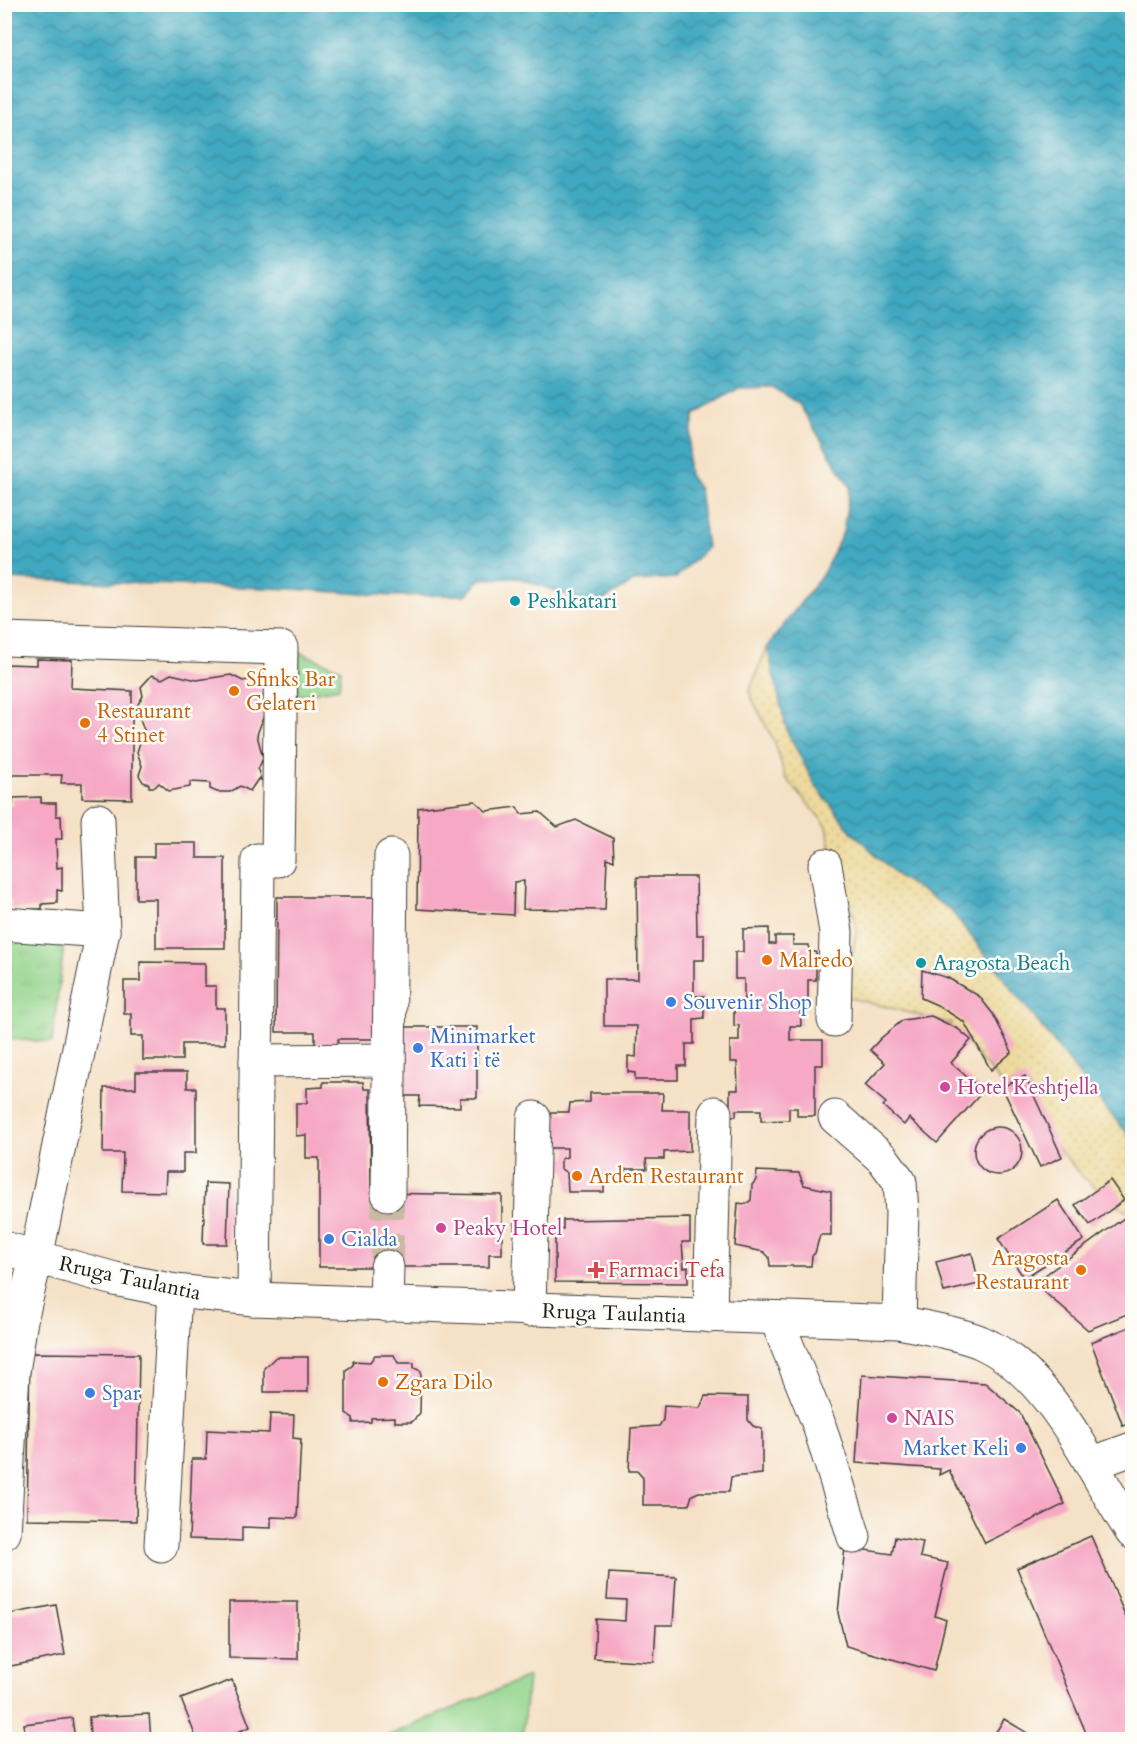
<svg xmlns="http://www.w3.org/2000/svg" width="1137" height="1744" viewBox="0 0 1137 1744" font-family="Cardo,serif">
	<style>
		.grass { fill: #93d48b; stroke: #587854; stroke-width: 1.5 }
		.sand { fill: url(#sand-dots); stroke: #857b5d; stroke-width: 1.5 }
		.park { fill: url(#park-tufts); stroke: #587854; stroke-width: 1.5 }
		.water { fill: url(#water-waves); stroke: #2e626e; stroke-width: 1.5 }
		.building { fill: #f6a8c5 }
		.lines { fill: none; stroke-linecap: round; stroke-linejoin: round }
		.minor-tunnel { stroke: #cabaa4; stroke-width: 33; stroke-dasharray: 33 16; stroke-linecap: butt }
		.minor-casing { stroke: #3d3a36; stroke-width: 35 }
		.major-casing { stroke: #3d3a36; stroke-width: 35 }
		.minor { stroke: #fff; stroke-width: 33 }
		.major { stroke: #fff; stroke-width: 33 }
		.culture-dot { fill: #0f9aa8; stroke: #fdfcf7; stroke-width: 2 }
		.food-dot { fill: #e8710a; stroke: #fdfcf7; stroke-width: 2 }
		.shop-dot { fill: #3f7fe0; stroke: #fdfcf7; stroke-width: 2 }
		.hotel-dot { fill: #d1479c; stroke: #fdfcf7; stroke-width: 2 }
		.health-dot { fill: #e0444e; stroke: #fdfcf7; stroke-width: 2 }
		.labels { text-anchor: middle; stroke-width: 5; stroke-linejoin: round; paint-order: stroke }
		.culture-label { font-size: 21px; fill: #0d838f; stroke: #fdfcf7; text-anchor: start }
		.food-label { font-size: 21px; fill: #c56008; stroke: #fdfcf7; text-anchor: start }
		.shop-label { font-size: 21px; fill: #366cbe; stroke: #fdfcf7; text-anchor: start }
		.hotel-label { font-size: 21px; fill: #b23c85; stroke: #fdfcf7; text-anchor: start }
		.health-label { font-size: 21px; fill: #be3a42; stroke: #fdfcf7; text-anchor: start }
		.street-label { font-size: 21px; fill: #1c1c1c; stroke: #fdfcf7 }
	</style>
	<defs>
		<pattern id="sand-dots" width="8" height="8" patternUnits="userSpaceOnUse" patternTransform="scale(1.5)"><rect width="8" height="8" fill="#eeda9e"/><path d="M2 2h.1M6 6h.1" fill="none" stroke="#ccba88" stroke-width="1.8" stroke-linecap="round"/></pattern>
		<pattern id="park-tufts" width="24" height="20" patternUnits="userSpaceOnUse" patternTransform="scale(1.5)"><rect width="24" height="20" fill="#93d48b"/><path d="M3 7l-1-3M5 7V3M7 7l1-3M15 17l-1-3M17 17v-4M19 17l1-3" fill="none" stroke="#7eb577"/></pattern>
		<pattern id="water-waves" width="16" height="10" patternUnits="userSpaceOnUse" patternTransform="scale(1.5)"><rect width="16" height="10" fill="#40a8c0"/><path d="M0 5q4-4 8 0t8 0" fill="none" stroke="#35889b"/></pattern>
	</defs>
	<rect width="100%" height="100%" fill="#fdfcf7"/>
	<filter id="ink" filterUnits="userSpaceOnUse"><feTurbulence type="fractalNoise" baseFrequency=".0167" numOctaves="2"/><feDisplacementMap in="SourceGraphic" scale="12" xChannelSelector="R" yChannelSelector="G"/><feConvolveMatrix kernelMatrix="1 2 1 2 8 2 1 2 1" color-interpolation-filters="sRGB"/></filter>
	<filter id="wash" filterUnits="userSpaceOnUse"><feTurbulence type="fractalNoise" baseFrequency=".008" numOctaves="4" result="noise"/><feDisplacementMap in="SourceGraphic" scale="24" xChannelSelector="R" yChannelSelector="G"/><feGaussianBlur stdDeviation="1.35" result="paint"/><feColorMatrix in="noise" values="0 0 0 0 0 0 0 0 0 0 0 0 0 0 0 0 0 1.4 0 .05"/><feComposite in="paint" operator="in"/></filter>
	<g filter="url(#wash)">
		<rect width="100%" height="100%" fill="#f5e1c6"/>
		<g class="grass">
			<path d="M299,652L341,669L339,688L298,695Z"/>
			<path d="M528,1677L522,1739H380Z"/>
		</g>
		<path class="sand" d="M767,647L787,731L815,785L851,831L899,877L950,909L1104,1107L1132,1138V1216L1083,1177L949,1023L843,996L857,930L851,906L834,869L827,826L785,777L776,746L749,692Z"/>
		<path class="park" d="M5,941L64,945L52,1042L5,1039Z"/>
		<path class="water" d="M5,4L1132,5V1138L1104,1107L950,909L899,877L851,831L815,785L787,731L767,647L824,572L843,532L850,487L799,404L772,387L739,388L695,414L690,437L688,466L689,475L699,489L707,547L676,578L635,581L602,601L579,600L519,578L481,579L466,595L391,596L292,589L5,579Z"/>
		<g id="blocks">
			<g class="building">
				<path d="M37,659L72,660L71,688L132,691V799L82,798V783H61L62,775H4V664L37,665Z"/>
				<path d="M171,674L197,680L231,675L243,681L253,679V682L258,683L264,689V695L259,699L264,704L265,712L257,735L263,758L258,770L261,780L258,779L250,791L240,786L230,792H217L210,789V783L190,782V787L169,791L159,783L155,787H149V784L143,782L139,775L142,766L137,752L144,730L138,713V704L143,696L141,687L152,675L162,679Z"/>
				<path d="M41,797V803H56V816H61L62,839H56L57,868L62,867V891L57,890V903L42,904V909H11V900L4,901V805H13V798Z"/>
				<path d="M475,801L486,811L517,807L521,814L540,812L557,827L576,820L613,838L614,861L607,858L605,910L523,909L524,881L514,882L513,915L417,909L418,808Z"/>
				<path d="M154,843H197V858H225V948H156V899H136V857H154Z"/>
				<path d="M637,877H696L697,935H704V960H694V996H704V1018L694,1019V1044H686V1066H678V1080H635V1073L628,1072V1056L636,1057L637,1026H604V979H638Z"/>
				<path d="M277,897H378V1039H338V1045H315V1032H276Z"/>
				<path d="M769,928V944H775V936H793V945H809V952H816V980H808V1004H800L801,1026H790V1040H823V1065H815V1116H797V1108H789V1120L761,1121V1110H736V1116H730V1090H738L737,1062H730V1041H739V1025L734,1026V1003H744V979H735V952H743V929Z"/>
				<path d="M140,962L205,963V986H216V1008H225V1044H182V1060H143V1036H131V1014H124V981H140Z"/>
				<path d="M922,970L948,978L979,996L993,1014L1012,1052L991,1070L964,1022L937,1005L921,998Z"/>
				<path d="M931,1016L958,1029L971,1040L951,1063L983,1091L937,1143L909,1118L904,1125L883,1106L886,1103L865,1085L885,1063L870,1050L881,1038L903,1020Z"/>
				<path d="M405,1027H477V1098H460V1107L419,1106L420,1096H404Z"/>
				<path d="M136,1072H187V1088H196V1153H183V1172H166L165,1192L122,1191L123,1153H103L104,1088H136Z"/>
				<path d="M1025,1076L1062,1157L1040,1167L1002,1087Z"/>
				<path d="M323,1082H363L364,1089H370L371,1193L502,1195V1254H489V1267H319V1158H306V1135L296,1136V1103H307V1088L323,1087Z"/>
				<path d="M590,1093H663L662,1110H690V1151L664,1152V1159H646L647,1169H625V1175H604V1192H568L567,1173L561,1169V1159L567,1157V1148H545V1112H569L570,1103L590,1102Z"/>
				<circle cx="998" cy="1151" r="24"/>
				<path d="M757,1171L799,1173L804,1185L831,1191V1235H820L815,1253L812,1256L811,1266H770L769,1257L764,1252L735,1246L738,1203L746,1204L751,1200L752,1185L756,1180Z"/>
				<path d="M1110,1180L1124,1200L1090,1225L1075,1205Z"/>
				<path d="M205,1183L229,1184L227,1244H203Z"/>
				<path d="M1058,1200L1084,1240L1024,1278L998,1239Z"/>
				<path d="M1131,1213L1132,1312L1088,1330L1034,1283Z"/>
				<path d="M690,1218V1242H682L684,1268L688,1267V1283L555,1282V1229H563V1220Z"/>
				<path d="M972,1253L979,1284L944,1292L936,1262Z"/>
				<path d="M1132,1326V1423L1123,1426L1091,1342Z"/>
				<path d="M30,1353L139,1354L136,1521L27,1519Z"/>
				<path d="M375,1355H394L398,1363H414V1368L421,1371L420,1413L412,1422H395V1417L371,1418V1422L353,1423V1418L346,1413V1370L353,1365V1361L370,1362Z"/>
				<path d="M276,1357H308V1392H264V1368Z"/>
				<path d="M862,1375L985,1383L1020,1413L1065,1504L985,1543L949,1470L939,1475L940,1469L856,1463Z"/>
				<path d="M705,1396L748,1397V1420L753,1426L762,1429V1474L731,1477L729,1492H699L692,1495L689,1505H643V1478L637,1471H629L631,1428L659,1426L663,1420L664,1406L700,1408Z"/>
				<path d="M270,1414L294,1415L293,1438L301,1439L297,1518L271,1517V1528L242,1527V1541L189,1539L192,1459H206L207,1430L269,1433Z"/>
				<path d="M1091,1536L1132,1631V1740H1089L1017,1568Z"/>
				<path d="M895,1537L923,1542L920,1557L948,1563L935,1616L946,1620L934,1671L846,1646L838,1613L845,1547L892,1554Z"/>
				<path d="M609,1573L676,1577L673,1625H656L654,1662L594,1658L596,1619L625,1621L626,1600L607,1599Z"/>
				<path d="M229,1602H298V1659L229,1658Z"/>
				<path d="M56,1605L65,1655L6,1667L4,1615Z"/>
				<path d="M232,1680L250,1727L218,1740H197L181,1699Z"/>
				<path d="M149,1714L151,1740H90L89,1717Z"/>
				<path d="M72,1718L75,1740H26L24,1724Z"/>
				<path d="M1004,1719L1039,1740H991Z"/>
			</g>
		</g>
	</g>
	<g filter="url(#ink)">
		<use href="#blocks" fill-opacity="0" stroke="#3d3a36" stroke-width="1.5"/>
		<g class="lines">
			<path class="minor-tunnel" d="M387,1267L388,1194"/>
			<g class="minor-casing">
				<g id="minor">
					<path d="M4,639L281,648L278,860"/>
					<path d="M825,865L836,932L834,1020"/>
					<path d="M4,924L103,931"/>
					<path d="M256,1061L389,1060"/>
					<path d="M835,1117L883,1159L900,1182L902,1213L899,1322"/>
					<path d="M388,1194L391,856"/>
					<path d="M254,1299L258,860"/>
					<path d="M386,1305L387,1267"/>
					<path d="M529,1310L534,1118"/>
					<path d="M710,1316L715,1113"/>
					<path d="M776,1318L818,1422L854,1537"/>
					<path d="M1091,1464L1132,1449"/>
					<path d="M4,1533L13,1372L21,1320L36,1258L103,931L98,820"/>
					<path d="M161,1545L175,1291"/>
				</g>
			</g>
			<g class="major-casing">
				<path id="major" d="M4,1248L115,1279L175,1291L254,1299L899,1322C926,1328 955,1332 980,1342C1052,1373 1091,1470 1132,1532"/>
			</g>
			<use href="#minor" class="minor"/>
			<use href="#major" class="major"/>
		</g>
	</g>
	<g class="culture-dot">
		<circle cx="515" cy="601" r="6"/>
		<circle cx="921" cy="963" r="6"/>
	</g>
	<g class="food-dot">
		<circle cx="234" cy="691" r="6"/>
		<circle cx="85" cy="723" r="6"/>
		<circle cx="767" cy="960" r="6"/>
		<circle cx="577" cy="1176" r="6"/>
		<circle cx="1081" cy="1270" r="6"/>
		<circle cx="383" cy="1382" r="6"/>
	</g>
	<g class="shop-dot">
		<circle cx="671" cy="1002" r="6"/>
		<circle cx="418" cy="1048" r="6"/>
		<circle cx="329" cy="1239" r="6"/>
		<circle cx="90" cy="1393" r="6"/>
		<circle cx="1021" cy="1448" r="6"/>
	</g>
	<g class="hotel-dot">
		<circle cx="945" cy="1087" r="6"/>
		<circle cx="441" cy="1228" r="6"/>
		<circle cx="892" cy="1418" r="6"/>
	</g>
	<path class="health-dot" d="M593 1261h6v6h6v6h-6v6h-6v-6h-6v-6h6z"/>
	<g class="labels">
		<g class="culture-label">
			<text x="527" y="608">Peshkatari</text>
			<text x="933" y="970">Aragosta Beach</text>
		</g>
		<g class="food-label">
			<text x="246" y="686">Sfinks Bar<tspan x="246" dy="24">Gelateri</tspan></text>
			<text x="97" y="718">Restaurant<tspan x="97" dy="24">4 Stinet</tspan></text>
			<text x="779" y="967">Malredo</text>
			<text x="589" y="1183">Arden Restaurant</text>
			<text x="1069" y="1265" text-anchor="end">Aragosta<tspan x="1069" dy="24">Restaurant</tspan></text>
			<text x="395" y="1389">Zgara Dilo</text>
		</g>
		<g class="shop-label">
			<text x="683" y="1009">Souvenir Shop</text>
			<text x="430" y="1043">Minimarket<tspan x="430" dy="24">Kati i të</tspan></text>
			<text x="341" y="1246">Cialda</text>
			<text x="102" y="1400">Spar</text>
			<text x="1009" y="1455" text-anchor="end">Market Keli</text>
		</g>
		<g class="hotel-label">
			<text x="957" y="1094">Hotel Keshtjella</text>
			<text x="453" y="1235">Peaky Hotel</text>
			<text x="904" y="1425">NAIS</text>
		</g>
		<g class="health-label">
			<text x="608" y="1277">Farmaci Tefa</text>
		</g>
		<g class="street-label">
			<text transform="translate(130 1278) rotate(12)" y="7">Rruga Taulantia</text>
			<text transform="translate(614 1313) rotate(2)" y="7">Rruga Taulantia</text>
		</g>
	</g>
	<rect width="1137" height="1744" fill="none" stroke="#fdfcf7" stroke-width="24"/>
</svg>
